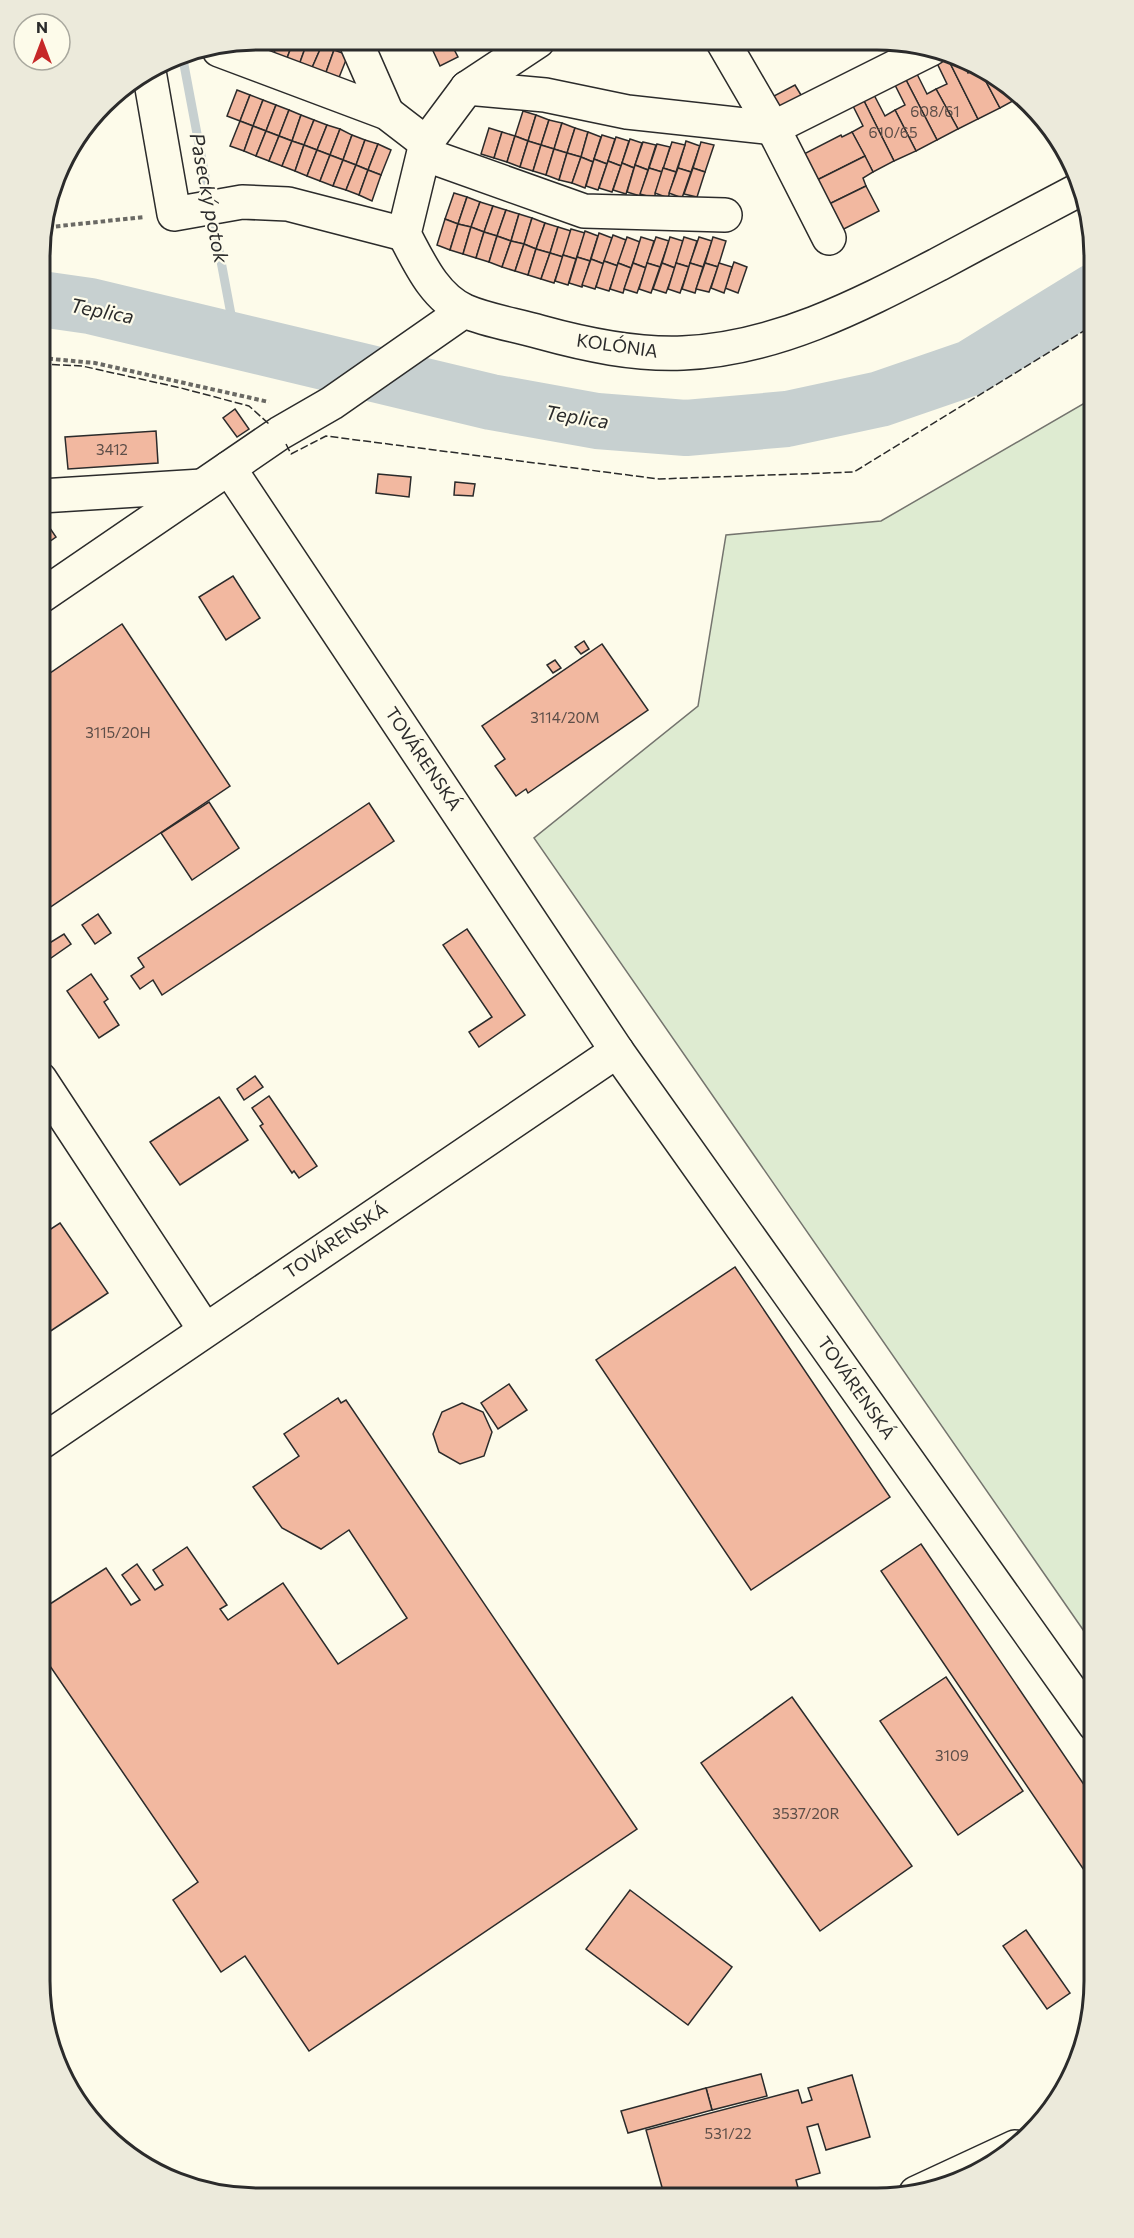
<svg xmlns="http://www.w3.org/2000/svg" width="1134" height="2238" viewBox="0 0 1134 2238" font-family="Commissioner,sans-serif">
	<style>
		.green { fill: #deebd1; stroke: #74746e; stroke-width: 1.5 }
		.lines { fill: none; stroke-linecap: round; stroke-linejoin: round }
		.stream { stroke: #c7d0d0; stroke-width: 9 }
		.river { stroke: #c7d0d0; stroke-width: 56 }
		.building { fill: #f2b8a0; stroke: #2b2b2b; stroke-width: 1.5 }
		.minor-casing { stroke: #2b2b2b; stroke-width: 36 }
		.path { stroke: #6a6964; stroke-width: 4; stroke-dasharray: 4.5 3; stroke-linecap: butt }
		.minor { stroke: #fdfbea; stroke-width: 33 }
		.fence { stroke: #2b2b2b; stroke-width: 1.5; stroke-dasharray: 8 3; stroke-linecap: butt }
		.labels { text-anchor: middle; stroke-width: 4.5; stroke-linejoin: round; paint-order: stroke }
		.number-label { font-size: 15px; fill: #5d4e48 }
		.street-label { font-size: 18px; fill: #2b2b2b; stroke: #fdfbea }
		.water-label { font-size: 20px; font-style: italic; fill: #2b2b2b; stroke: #fdfbea }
		.rim { fill: none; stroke: #2b2b2b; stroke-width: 3 }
	</style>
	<rect width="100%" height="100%" fill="#fdfbea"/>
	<path class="green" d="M1095,397V1647L534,838L698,706L726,535L881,521Z"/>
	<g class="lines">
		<path class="stream" d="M182,54L236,341"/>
		<path class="river" d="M41,299L90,306L491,402L597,421L686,428L787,419L880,399L970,368L1095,291"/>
	</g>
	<g class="building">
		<path d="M265,39L260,51L248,46L250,40Z"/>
		<path d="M265,39H279L273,56L260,51Z"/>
		<path d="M279,39H294L286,61L273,56Z"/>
		<path d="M294,39L308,40L299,65L286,61Z"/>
		<path d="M308,40L322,45L311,70L299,65Z"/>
		<path d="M428,40H449L458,57L440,66Z"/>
		<path d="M322,45L334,50L325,75L311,70Z"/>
		<path d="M334,50L348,55L338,80L325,75Z"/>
		<path d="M943,55L947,57L978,119L958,129L936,89L947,84L935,59Z"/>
		<path d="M947,57L965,65L968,73L974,70L982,74L1000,108L978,119Z"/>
		<path d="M915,70L927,94L936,89L958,129L937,140L904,76Z"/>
		<path d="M982,74L1017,91L1020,97L1000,108Z"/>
		<path d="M904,76L937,140L916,151L895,110L905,105L893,81Z"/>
		<path d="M795,85L804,100L779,112L772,97Z"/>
		<path d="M237,90L250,95L240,121L227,116Z"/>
		<path d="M872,91L885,116L895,110L916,151L894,161L862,97Z"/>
		<path d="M250,95L263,100L253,126L240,121Z"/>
		<path d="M862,97L894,161L873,172L852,132L863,126L851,102Z"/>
		<path d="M263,100L276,105L266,131L253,126Z"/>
		<path d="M276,105L289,110L279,136L266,131Z"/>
		<path d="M289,110L301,115L292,141L279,136Z"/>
		<path d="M523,111L536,115L528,141L515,136Z"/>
		<path d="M301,115L314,120L304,145L292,141Z"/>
		<path d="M536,115L549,120L541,145L528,141Z"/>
		<path d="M314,120L327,125L317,150L304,145Z"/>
		<path d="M549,120L562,123L554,149L541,145Z"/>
		<path d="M240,121L253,126L244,151L230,146Z"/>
		<path d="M562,123L575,128L567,153L554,149Z"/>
		<path d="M327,125L340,129L330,155L317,150Z"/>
		<path d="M253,126L266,131L256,156L244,151Z"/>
		<path d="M489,128L502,132L494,158L481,154Z"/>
		<path d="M575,128L588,132L581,157L567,153Z"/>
		<path d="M340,129L352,135L343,160L330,155Z"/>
		<path d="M266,131L279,136L269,161L256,156Z"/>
		<path d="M502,132L515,136L507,162L494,158Z"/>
		<path d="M588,132L601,137L593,162L581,157Z"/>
		<path d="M852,132L865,156L813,182L800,156L841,135L842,137Z"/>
		<path d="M352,135L365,140L356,165L343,160Z"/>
		<path d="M602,135L615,139L607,164L594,159Z"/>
		<path d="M279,136L292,141L282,166L269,161Z"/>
		<path d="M515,136L528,141L520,167L507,162Z"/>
		<path d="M616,137L629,141L621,166L608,161Z"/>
		<path d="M630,139L642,143L634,168L622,163Z"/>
		<path d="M365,140L378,144L368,170L356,165Z"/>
		<path d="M292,141L304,145L295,171L282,166Z"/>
		<path d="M528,141L541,145L533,171L520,167Z"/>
		<path d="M686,141L700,146L691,172L678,168Z"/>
		<path d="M643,142L656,145L648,170L635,165Z"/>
		<path d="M672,142L685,145L676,172L663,168Z"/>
		<path d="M701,142L714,145L705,172L693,168Z"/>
		<path d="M378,144L391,150L381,175L368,170Z"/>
		<path d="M657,144L670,147L662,172L649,168Z"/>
		<path d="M304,145L317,150L307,176L295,171Z"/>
		<path d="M541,145L554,149L546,175L533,171Z"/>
		<path d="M554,149L567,153L559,180L546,175Z"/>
		<path d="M317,150L330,155L320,181L307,176Z"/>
		<path d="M567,153L581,157L572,183L559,180Z"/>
		<path d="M330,155L343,160L333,186L320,181Z"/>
		<path d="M865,156L873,172L863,178L866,186L825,206L813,182Z"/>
		<path d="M581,157L593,162L585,188L572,183Z"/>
		<path d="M594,159L607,164L598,190L586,186Z"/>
		<path d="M343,160L356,165L346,190L333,186Z"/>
		<path d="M608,161L621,166L612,192L599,188Z"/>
		<path d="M622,163L634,168L626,194L613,190Z"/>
		<path d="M356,165L368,170L359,195L346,190Z"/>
		<path d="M635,165L648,170L640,196L627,192Z"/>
		<path d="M649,168L662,172L654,198L640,194Z"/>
		<path d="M663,168L676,172L668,198L655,193Z"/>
		<path d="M678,168L691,172L682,198L669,193Z"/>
		<path d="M693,168L705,172L697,197L684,194Z"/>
		<path d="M368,170L381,175L372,201L359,195Z"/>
		<path d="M866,186L879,211L838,232L825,206Z"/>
		<path d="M454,193L467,197L458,224L445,219Z"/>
		<path d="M467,197L480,202L471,227L458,224Z"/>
		<path d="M480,202L493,206L484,232L471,227Z"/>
		<path d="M493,206L506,210L497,236L484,232Z"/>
		<path d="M506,210L519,214L511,241L497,236Z"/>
		<path d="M519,214L532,218L524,244L511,241Z"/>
		<path d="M532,218L545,223L536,249L524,244Z"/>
		<path d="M445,219L458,224L450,250L437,245Z"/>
		<path d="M545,223L558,227L550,253L536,249Z"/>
		<path d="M458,224L471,227L463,254L450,250Z"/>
		<path d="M471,227L484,232L476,258L463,254Z"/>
		<path d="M558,227L571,231L563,257L550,253Z"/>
		<path d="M571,229L585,233L576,259L563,255Z"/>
		<path d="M585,231L598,236L590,261L577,257Z"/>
		<path d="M484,232L497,236L489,262L476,258Z"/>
		<path d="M599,233L612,238L604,264L591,259Z"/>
		<path d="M613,235L626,240L618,266L604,261Z"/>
		<path d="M497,236L511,241L502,267L489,262Z"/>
		<path d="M627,237L640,242L631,268L618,263Z"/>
		<path d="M641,237L654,241L646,268L633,263Z"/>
		<path d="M656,237L669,241L660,267L647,263Z"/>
		<path d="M670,237L683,241L675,268L662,263Z"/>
		<path d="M684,237L697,241L689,267L676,263Z"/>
		<path d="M699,237L712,241L703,267L690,263Z"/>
		<path d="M713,237L726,241L718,267L705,263Z"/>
		<path d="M511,241L524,244L515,271L502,267Z"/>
		<path d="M524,244L536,249L528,275L515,271Z"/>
		<path d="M536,249L550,253L541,279L528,275Z"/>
		<path d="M550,253L563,257L554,283L541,279Z"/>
		<path d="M563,255L576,259L568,285L555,281Z"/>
		<path d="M577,257L590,261L582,287L569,283Z"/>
		<path d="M591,259L604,264L595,289L582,285Z"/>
		<path d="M604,261L618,266L609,291L596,287Z"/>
		<path d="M734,262L747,267L738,293L725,288Z"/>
		<path d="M618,263L631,268L623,293L610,289Z"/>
		<path d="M633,263L646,268L637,293L624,289Z"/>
		<path d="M647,263L660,267L651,293L639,289Z"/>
		<path d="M662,263L675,268L666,293L653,289Z"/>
		<path d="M676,263L689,267L680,293L668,289Z"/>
		<path d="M690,263L703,267L695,293L682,289Z"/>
		<path d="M705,263L718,267L709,292L696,289Z"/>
		<path d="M719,263L732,267L724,293L711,288Z"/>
		<path d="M235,409L249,429L237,437L223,418Z"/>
		<path d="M156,431L158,463L68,469L65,437Z"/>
		<path d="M378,474L411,477L409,497L376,493Z"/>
		<path d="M455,482L475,484L473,496L454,495Z"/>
		<path d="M41,515L56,537L40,548L41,516Z"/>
		<path d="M233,576L260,618L226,640L199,597Z"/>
		<path d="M122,624L230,786L40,914V680Z"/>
		<path d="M584,641L589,649L581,654L575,647Z"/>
		<path d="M602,644L648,710L528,793L526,789L516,796L495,766L505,759L482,726Z"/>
		<path d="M555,660L561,668L553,673L547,665Z"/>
		<path d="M209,802L239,848L192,880L161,833Z"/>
		<path d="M369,803L394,841L162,995L153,980L140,989L131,976L144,967L138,958Z"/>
		<path d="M98,914L111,933L95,944L82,925Z"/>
		<path d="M467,929L525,1015L479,1047L469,1032L492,1017L443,945Z"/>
		<path d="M64,934L71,944L51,958L43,947Z"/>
		<path d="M91,974L108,999L104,1002L119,1025L99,1038L67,991Z"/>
		<path d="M255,1076L263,1087L244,1100L237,1089Z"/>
		<path d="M269,1096L317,1166L299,1178L294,1171L292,1173L260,1126L263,1124L252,1108Z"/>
		<path d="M219,1097L248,1140L180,1185L150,1142Z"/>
		<path d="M60,1223L108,1293L40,1338V1236Z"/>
		<path d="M735,1267L890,1497L751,1590L596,1360Z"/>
		<path d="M509,1384L527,1410L498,1429L481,1403Z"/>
		<path d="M338,1398L341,1403L346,1400L637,1829L309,2051L245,1956L221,1972L173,1900L198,1882L39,1650V1611L106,1568L131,1605L140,1600L122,1575L137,1564L155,1590L163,1585L153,1570L187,1547L227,1605L220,1609L228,1620L283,1583L338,1664L407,1618L349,1530L321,1549L282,1528L253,1487L299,1456L284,1434Z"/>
		<path d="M462,1403L483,1412L492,1432L484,1456L460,1464L439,1452L433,1434L442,1412Z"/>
		<path d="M921,1544L1095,1801V1867L1086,1873L881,1571Z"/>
		<path d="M946,1677L1023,1791L958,1835L880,1721Z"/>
		<path d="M792,1697L912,1866L820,1931L701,1763Z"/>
		<path d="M630,1890L732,1967L688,2025L586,1949Z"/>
		<path d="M1026,1930L1070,1993L1047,2009L1003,1946Z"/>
		<path d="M761,2074L767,2096L712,2110L706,2088Z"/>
		<path d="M852,2075L870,2137L826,2150L818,2124L807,2127L820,2173L796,2180L801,2199L665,2198L646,2130L798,2090L802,2103L812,2100L808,2088Z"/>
		<path d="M706,2088L712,2110L628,2133L621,2111Z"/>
	</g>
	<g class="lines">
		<g class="minor-casing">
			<g id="minor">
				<path d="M355,40L387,113"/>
				<path d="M538,41L467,88L426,143L404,234C419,262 434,297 465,311C488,321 516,325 540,332C587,345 635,355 683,353C776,349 858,306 939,264C987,238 1035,213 1084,187"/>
				<path d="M723,42L773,128L829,238"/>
				<path d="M219,50L387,113L426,143"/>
				<path d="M149,71L174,214L242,202L288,204L404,234"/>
				<path d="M467,88L545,95L627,112L773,128L931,49"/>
				<path d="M424,154L584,211L725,215"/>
				<path d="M41,496L202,486"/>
				<path d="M40,597L280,433L332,403L464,311"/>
				<path d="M617,1051L1095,1725"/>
				<path d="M40,1079L205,1330"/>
				<path d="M40,1443L617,1051L229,468"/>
				<path d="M916,2193L1015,2147"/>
			</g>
		</g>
		<g class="path">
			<path d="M41,228L144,217"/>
			<path d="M41,358L95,363L269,402"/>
		</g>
		<use href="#minor" class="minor"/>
		<g class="fence">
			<path d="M41,364L82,366L181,388L249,406L269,424"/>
			<path d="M286,444L291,454L326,436L659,479L854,472L1095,324"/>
		</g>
	</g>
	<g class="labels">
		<g class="number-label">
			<text x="935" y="117">608/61</text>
			<text x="893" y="138">610/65</text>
			<text x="112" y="455">3412</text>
			<text x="565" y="723">3114/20M</text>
			<text x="118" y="738">3115/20H</text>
			<text x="952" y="1761">3109</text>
			<text x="806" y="1819">3537/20R</text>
			<text x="728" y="2139">531/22</text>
		</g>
		<g class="street-label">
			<text transform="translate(617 346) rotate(8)" y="6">KOLÓNIA</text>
			<text transform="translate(423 759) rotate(56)" y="6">TOVÁRENSKÁ</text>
			<text transform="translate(336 1241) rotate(-34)" y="6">TOVÁRENSKÁ</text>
			<text transform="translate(856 1388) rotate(55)" y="6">TOVÁRENSKÁ</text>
		</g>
		<g class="water-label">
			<text transform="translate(209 198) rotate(79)" y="7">Pasecký potok</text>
			<text transform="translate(102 311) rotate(11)" y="7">Teplica</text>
			<text transform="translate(577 417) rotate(9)" y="7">Teplica</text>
		</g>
	</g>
	<path d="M0 0H1134V2238H0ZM257 50H877A207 207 0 0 1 1084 257V1981A207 207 0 0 1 877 2188H257A207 207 0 0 1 50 1981V257A207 207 0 0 1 257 50Z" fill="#eceadb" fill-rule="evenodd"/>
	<path class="rim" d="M257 50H877A207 207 0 0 1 1084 257V1981A207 207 0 0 1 877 2188H257A207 207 0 0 1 50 1981V257A207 207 0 0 1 257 50Z"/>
	<g transform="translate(42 42)"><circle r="28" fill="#fdfbea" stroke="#a9a89e" stroke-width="1.5"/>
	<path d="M0-4.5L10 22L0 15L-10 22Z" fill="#c62828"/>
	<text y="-9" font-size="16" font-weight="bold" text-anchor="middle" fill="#2b2b2b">N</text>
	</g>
</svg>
